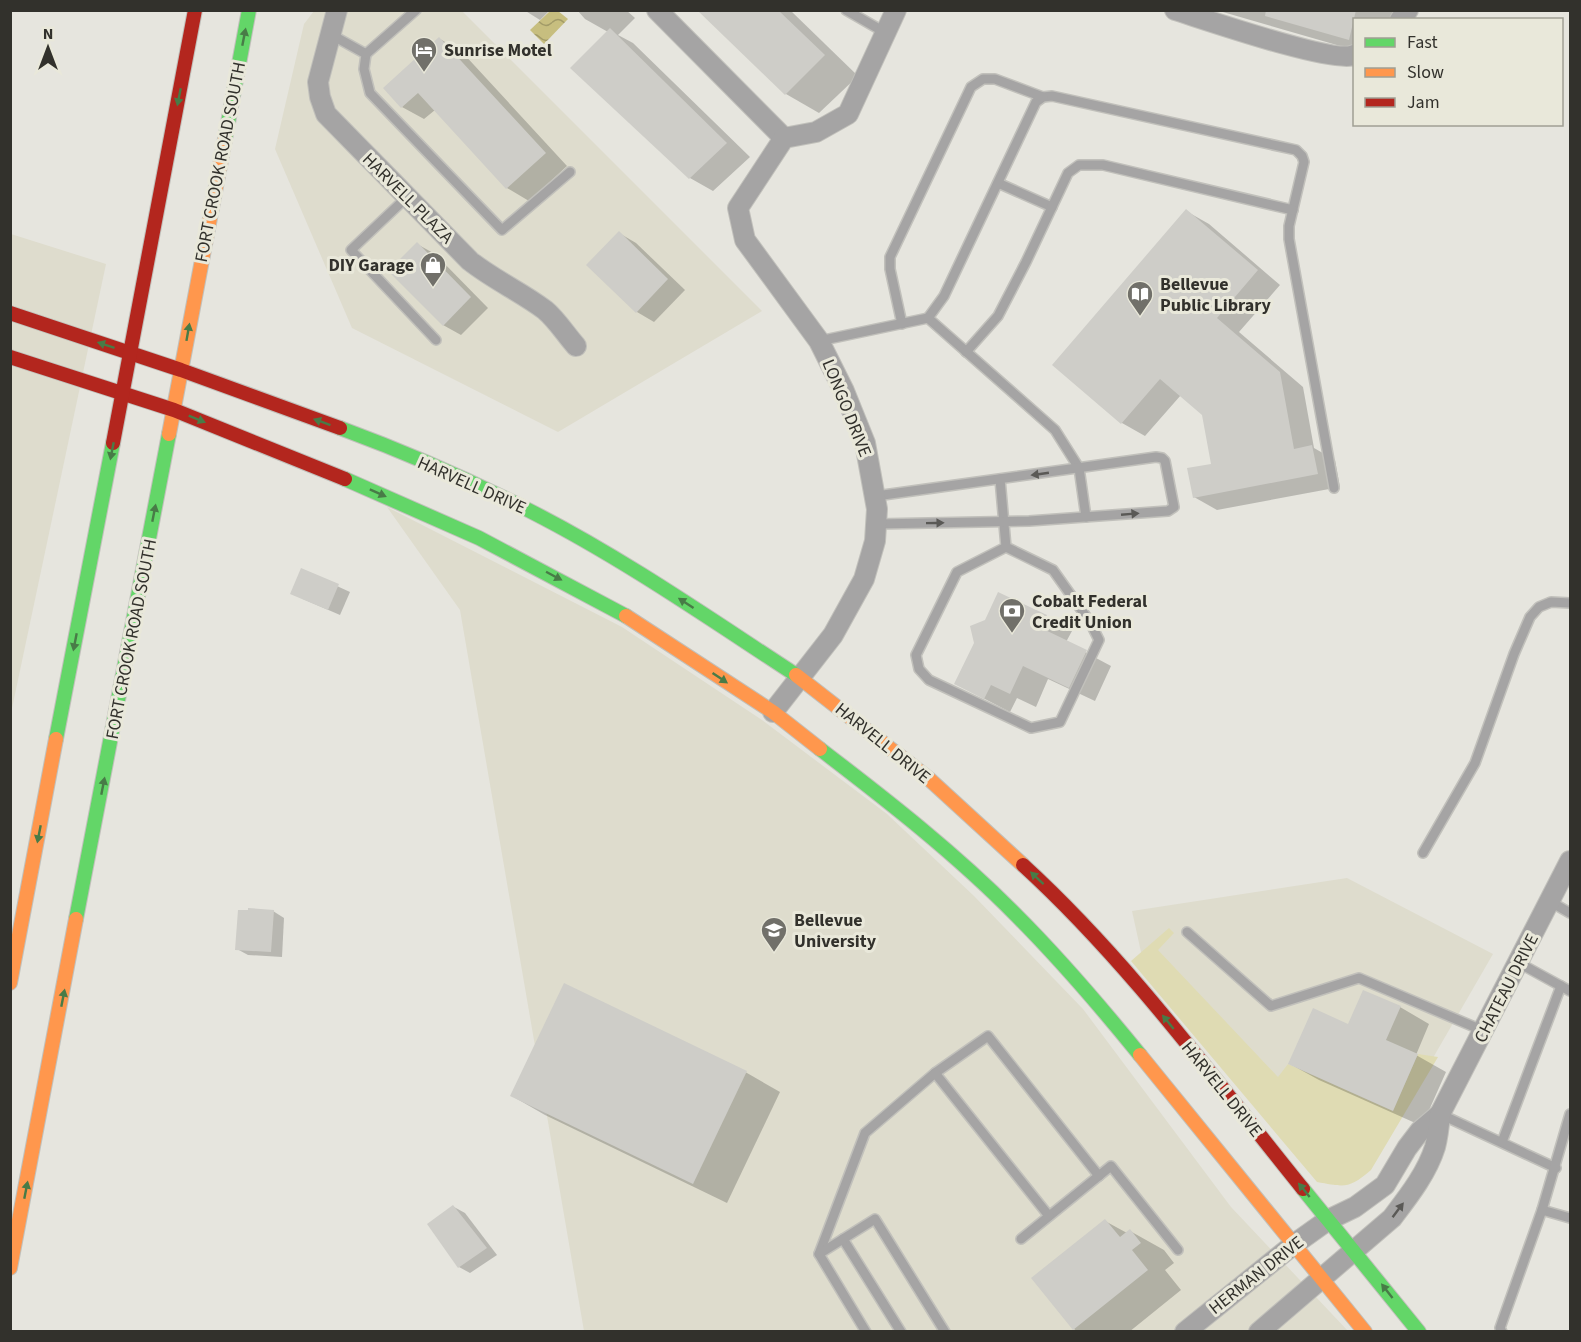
<svg xmlns="http://www.w3.org/2000/svg" width="1581" height="1342" viewBox="0 0 1581 1342" font-family="'Source Sans 3',sans-serif">
	<style>
		.built { fill: #dedccd }
		.green { fill: #dfdbb3 }
		.water { fill: url(#water-waves) }
		.shadow { fill: #0003 }
		.building { fill: #cecdc8 }
		.lines { fill: none; stroke-linecap: round; stroke-linejoin: round }
		.lane-casing { stroke: #c1c0bb; stroke-width: 12 }
		.street-casing { stroke: #c1c0bb; stroke-width: 22 }
		.fast-casing { stroke: #c1c0bb; stroke-width: 16 }
		.slow-casing { stroke: #c1c0bb; stroke-width: 16 }
		.jam-casing { stroke: #c1c0bb; stroke-width: 16 }
		.lane { stroke: #a5a4a4; stroke-width: 9 }
		.street { stroke: #a5a4a4; stroke-width: 20 }
		.fast { stroke: #63d668; stroke-width: 14 }
		.slow { stroke: #ff974d; stroke-width: 14 }
		.jam { stroke: #b3261e; stroke-width: 14 }
		.oneway { fill: #487b47 }
		.oneway2 { fill: #5a5956 }
		.labels { text-anchor: middle; stroke-width: 6; stroke-linejoin: round; paint-order: stroke }
		.poi-label { font-size: 18px; font-weight: bold; fill: #32312c; stroke: #e9e8da; text-anchor: start }
		.street-label { font-size: 18px; fill: #32312c; stroke: #e9e8da }
	</style>
	<defs>
		<pattern id="water-waves" width="16" height="10" patternUnits="userSpaceOnUse" patternTransform="scale(1.5)"><rect width="16" height="10" fill="#c7be7f"/><path d="M0 5q4-4 8 0t8 0" fill="none" stroke="#a29b68"/></pattern>
	</defs>
	<rect width="100%" height="100%" fill="#e6e5de"/>
	<g class="built">
		<path d="M314,11H462L762,311L558,432L352,328L275,149L304,24Z"/>
		<path d="M11,234L106,264L11,713Z"/>
		<path d="M387,507L622,627L762,720L887,814L974,896L1083,1009L1231,1207L1348,1331H584L460,610Z"/>
		<path d="M1347,878L1493,954L1382,1146L1274,1113L1146,975L1132,911Z"/>
	</g>
	<path class="green" d="M1169,928L1174,933L1158,950L1278,1077L1288,1064L1393,1111L1418,1054L1438,1057L1371,1170C1349,1189 1345,1187 1317,1182L1131,961Z"/>
	<path class="water" d="M550,11H558L568,19L544,44L530,30Z"/>
	<g class="shadow">
		<path d="M524,10H550L540,20Z"/>
		<path d="M577,10H626L635,18L618,35L633,43L750,157L713,191L690,178L608,32L585,19Z"/>
		<path d="M699,10H790L858,76L819,113L786,94Z"/>
		<path d="M1216,10H1394L1392,20H1354V50Z"/>
		<path d="M440,39L462,52L567,166L529,201L507,188L435,110L424,119L402,107Z"/>
		<path d="M1186,211L1209,224L1280,285L1239,332L1303,387L1314,448L1335,460L1340,487L1217,510L1194,497L1213,465L1204,415L1181,395L1145,436L1122,423L1054,365Z"/>
		<path d="M619,233L636,243L685,290L654,322L637,312Z"/>
		<path d="M417,244L435,254L488,308L461,335L443,325Z"/>
		<path d="M302,570L350,592L340,615L303,599Z"/>
		<path d="M1046,616L1072,631L1066,642L1111,666L1095,701L1048,679L1036,707L1017,698L1010,712L956,684Z"/>
		<path d="M273,911L284,918L282,957L248,955L237,949Z"/>
		<path d="M565,985L747,1073L780,1092L727,1203L545,1115L512,1096Z"/>
		<path d="M1400,1007L1429,1024L1416,1055L1446,1072L1422,1126L1319,1080L1290,1064Z"/>
		<path d="M454,1207L465,1213L497,1255L470,1273L459,1267Z"/>
		<path d="M1105,1221L1127,1233L1130,1231L1164,1250L1174,1263L1165,1270L1181,1290L1129,1332H1078L1074,1329Z"/>
	</g>
	<g class="building">
		<path d="M697,10H778L825,55L785,95Z"/>
		<path d="M1266,10H1356L1349,40L1265,16Z"/>
		<path d="M610,28L727,143L689,179L570,68Z"/>
		<path d="M439,37L546,153L506,189L418,93L401,108L383,88Z"/>
		<path d="M1186,209L1258,270L1217,318L1280,372L1294,449L1312,445L1318,474L1193,498L1187,468L1211,464L1202,415L1160,379L1121,424L1052,365Z"/>
		<path d="M619,231L668,279L636,313L586,265Z"/>
		<path d="M417,242L471,297L443,326L388,271Z"/>
		<path d="M301,568L339,584L328,610L290,594Z"/>
		<path d="M998,592L1047,615L1041,628L1087,650L1069,688L1023,666L1010,694L991,685L984,699L954,684L974,643L970,626L985,620Z"/>
		<path d="M248,908L274,910L271,952L235,950L238,910H248Z"/>
		<path d="M564,983L747,1071L693,1184L510,1096Z"/>
		<path d="M1363,990L1401,1006L1386,1040L1418,1054L1393,1111L1288,1064L1313,1008L1348,1024Z"/>
		<path d="M453,1205L487,1248L458,1268L427,1224Z"/>
		<path d="M1105,1219L1120,1237L1130,1229L1141,1243L1132,1250L1148,1270L1073,1330L1031,1278Z"/>
	</g>
	<g class="lines">
		<g class="lane-casing">
			<g id="lane">
				<path d="M846,10L886,33"/>
				<path d="M330,34L366,54L364,69L370,93L502,230L570,172"/>
				<path d="M366,54L416,10"/>
				<path d="M998,183L1052,207"/>
				<path d="M407,197L351,250L436,340"/>
				<path d="M928,318L944,296L1036,102L1043,97L1052,96L1296,150L1302,156L1304,162L1289,226V239L1334,488"/>
				<path d="M902,324L890,269V257L971,87L983,79H995L1043,97"/>
				<path d="M819,341L928,318L1055,430L1079,468L1086,517"/>
				<path d="M966,352L998,316L1026,262L1068,173L1079,165H1103L1293,210"/>
				<path d="M1000,479L1006,547L957,572L916,655L919,669L929,680L1031,728L1060,722L1099,640L1090,622L1053,570L1006,547"/>
				<path d="M876,496L1156,457L1162,458L1165,461L1174,507L1168,511L1029,521L877,524"/>
				<path d="M1423,853L1475,763L1514,654L1530,617L1539,607L1551,602L1570,603"/>
				<path d="M1551,902L1570,913"/>
				<path d="M1187,932L1271,1006L1359,978L1484,1031"/>
				<path d="M1519,963L1570,991"/>
				<path d="M935,1073L988,1036L1099,1176"/>
				<path d="M1440,1114L1556,1168"/>
				<path d="M1502,1142L1561,986"/>
				<path d="M1542,1210L1570,1218"/>
				<path d="M843,1239L901,1332"/>
				<path d="M1021,1239L1111,1166L1178,1250"/>
				<path d="M819,1254L865,1133L935,1073L1049,1216"/>
				<path d="M866,1332L819,1254L875,1219L945,1332"/>
				<path d="M1502,1332L1500,1328L1542,1210L1570,1114"/>
			</g>
		</g>
		<g class="street-casing">
			<g id="street">
				<path d="M337,10L318,82L320,97L326,114L470,261C494,280 521,292 545,310C557,320 566,335 576,346"/>
				<path d="M657,10L784,138"/>
				<path d="M1175,10C1204,19 1334,64 1354,55"/>
				<path d="M1400,20L1408,10"/>
				<path d="M773,712L833,635L864,579L875,541L877,509L865,443L844,391L819,341L745,240L738,208L784,138L816,132L848,114L896,10"/>
				<path d="M1185,1332L1293,1245L1328,1220L1355,1207L1385,1185L1407,1148L1420,1131L1440,1114"/>
				<path d="M1259,1332L1392,1218C1408,1197 1427,1173 1435,1147C1438,1136 1439,1125 1440,1114L1570,861"/>
			</g>
		</g>
		<g class="fast-casing">
			<g id="fast">
				<path d="M225,139L249,10"/>
				<path d="M340,428C405,452 470,480 532,512C624,559 710,619 796,675"/>
				<path d="M345,479L479,538L626,616"/>
				<path d="M56,739L113,443"/>
				<path d="M820,749C888,801 956,854 1016,915C1060,959 1101,1007 1140,1055"/>
				<path d="M76,919L169,434"/>
				<path d="M1303,1189L1419,1332"/>
			</g>
		</g>
		<g class="slow-casing">
			<g id="slow">
				<path d="M169,434L225,139"/>
				<path d="M626,616L773,712L820,749"/>
				<path d="M796,675L928,778L1023,865"/>
				<path d="M10,983L56,739"/>
				<path d="M1140,1055L1365,1332"/>
				<path d="M10,1268L76,919"/>
			</g>
		</g>
		<g class="jam-casing">
			<g id="jam">
				<path d="M10,313L181,370L340,428"/>
				<path d="M10,357L174,410L345,479"/>
				<path d="M113,443L195,10"/>
				<path d="M1023,865C1128,961 1214,1079 1303,1189"/>
			</g>
		</g>
		<use href="#lane" class="lane"/>
		<use href="#street" class="street"/>
		<use href="#fast" class="fast"/>
		<use href="#slow" class="slow"/>
		<use href="#jam" class="jam"/>
	</g>
	<defs><path id="oneway-solid" d="M-6-.8H1V-3.2L6.5 0L1 3.2V.8H-6Z" transform="scale(1.5)"/></defs>
	<g class="oneway">
		<use href="#oneway-solid" transform="translate(244 37) rotate(-79)"/>
		<use href="#oneway-solid" transform="translate(179 97) rotate(101)"/>
		<use href="#oneway-solid" transform="translate(188 332) rotate(-80)"/>
		<use href="#oneway-solid" transform="translate(106 345) rotate(-162)"/>
		<use href="#oneway-solid" transform="translate(197 419) rotate(22)"/>
		<use href="#oneway-solid" transform="translate(322 422) rotate(-160)"/>
		<use href="#oneway-solid" transform="translate(112 451) rotate(101)"/>
		<use href="#oneway-solid" transform="translate(378 493) rotate(24)"/>
		<use href="#oneway-solid" transform="translate(154 513) rotate(-79)"/>
		<use href="#oneway-solid" transform="translate(554 576) rotate(28)"/>
		<use href="#oneway-solid" transform="translate(686 603) rotate(-147)"/>
		<use href="#oneway-solid" transform="translate(75 642) rotate(101)"/>
		<use href="#oneway-solid" transform="translate(720 678) rotate(34)"/>
		<use href="#oneway-solid" transform="translate(103 786) rotate(-79)"/>
		<use href="#oneway-solid" transform="translate(39 834) rotate(101)"/>
		<use href="#oneway-solid" transform="translate(1037 878) rotate(-137)"/>
		<use href="#oneway-solid" transform="translate(63 998) rotate(-79)"/>
		<use href="#oneway-solid" transform="translate(1168 1022) rotate(-129)"/>
		<use href="#oneway-solid" transform="translate(26 1190) rotate(-79)"/>
		<use href="#oneway-solid" transform="translate(1304 1190) rotate(-129)"/>
		<use href="#oneway-solid" transform="translate(1387 1291) rotate(-128)"/>
	</g>
	<g class="oneway2">
		<use href="#oneway-solid" transform="translate(1040 474) rotate(172)"/>
		<use href="#oneway-solid" transform="translate(1130 514) rotate(-5)"/>
		<use href="#oneway-solid" transform="translate(935 523) rotate(-1)"/>
		<use href="#oneway-solid" transform="translate(1398 1210) rotate(-53)"/>
	</g>
	<defs>
		<g id="hotel-pin" transform="scale(1.35)"><path d="M0 17L-7.5 6A9.5 9.5 0 1 1 7.5 6Z" fill="#71706a" stroke="#e9e8da"/><path d="M-6-4.5h1.5V1H6V5H4.5V3h-9V5H-6ZM-4 0a1.8 1.8 0 1 1 3.6 0ZM.5 0V-2.5h3Q6-2.5 6 0Z" fill="#fff"/></g>
		<g id="shop-pin" transform="scale(1.35)"><path d="M0 17L-7.5 6A9.5 9.5 0 1 1 7.5 6Z" fill="#71706a" stroke="#e9e8da"/><path d="M-5-2.5h2.3a2.7 3.5 0 0 1 5.4 0H5L5.5 6h-11ZM-1.5-2.5h3a1.5 2.3 0 0 0-3 0Z" fill="#fff"/></g>
		<g id="library-pin" transform="scale(1.35)"><path d="M0 17L-7.5 6A9.5 9.5 0 1 1 7.5 6Z" fill="#71706a" stroke="#e9e8da"/><path d="M-6-4Q-3-5.5-.7-3.5V5Q-3 3-6 4ZM6-4Q3-5.5 .7-3.5V5Q3 3 6 4Z" fill="#fff"/></g>
		<g id="bank-pin" transform="scale(1.35)"><path d="M0 17L-7.5 6A9.5 9.5 0 1 1 7.5 6Z" fill="#71706a" stroke="#e9e8da"/><path d="M-6-4H6V4H-6ZM0-2.3a2.3 2.3 0 1 0 0 4.6a2.3 2.3 0 1 0 0-4.6Z" fill="#fff"/></g>
		<g id="university-pin" transform="scale(1.35)"><path d="M0 17L-7.5 6A9.5 9.5 0 1 1 7.5 6Z" fill="#71706a" stroke="#e9e8da"/><path d="M0-5L7-2L0 1L-7-2ZM-4 1L0 2.5L4 1V4Q0 6-4 4Z" fill="#fff"/></g>
	</defs>
	<g fill-rule="evenodd">
		<use href="#hotel-pin" x="424" y="50"/>
		<use href="#shop-pin" x="433" y="265"/>
		<use href="#library-pin" x="1140" y="294"/>
		<use href="#bank-pin" x="1012" y="611"/>
		<use href="#university-pin" x="774" y="930"/>
	</g>
	<g class="labels">
		<g class="poi-label">
			<text x="444" y="56">Sunrise Motel</text>
			<text x="414" y="271" text-anchor="end">DIY Garage</text>
			<text x="1160" y="290">Bellevue<tspan x="1160" dy="21">Public Library</tspan></text>
			<text x="1032" y="607">Cobalt Federal<tspan x="1032" dy="21">Credit Union</tspan></text>
			<text x="794" y="926">Bellevue<tspan x="794" dy="21">University</tspan></text>
		</g>
		<g class="street-label">
			<text transform="translate(220 162) rotate(-79)" y="6">FORT CROOK ROAD SOUTH</text>
			<text transform="translate(408 198) rotate(45)" y="6">HARVELL PLAZA</text>
			<text transform="translate(847 408) rotate(68)" y="6">LONGO DRIVE</text>
			<text transform="translate(472 485) rotate(24)" y="6">HARVELL DRIVE</text>
			<text transform="translate(131 639) rotate(-79)" y="6">FORT CROOK ROAD SOUTH</text>
			<text transform="translate(883 743) rotate(39)" y="6">HARVELL DRIVE</text>
			<text transform="translate(1506 988) rotate(-63)" y="6">CHATEAU DRIVE</text>
			<text transform="translate(1222 1089) rotate(51)" y="6">HARVELL DRIVE</text>
			<text transform="translate(1256 1275) rotate(-38)" y="6">HERMAN DRIVE</text>
		</g>
	</g>
	<rect width="1581" height="1342" fill="none" stroke="#32312c" stroke-width="24"/>
	<rect x="1353" y="18" width="210" height="108" fill="#e9e8da" stroke="#a09f94" stroke-width="1.5"/>
	<rect x="1365" y="38" width="30" height="9" fill="#63d668" stroke="#a09f94" stroke-width="1.5"/>
	<text x="1407" y="48" font-size="18" fill="#32312c">Fast</text>
	<rect x="1365" y="68" width="30" height="9" fill="#ff974d" stroke="#a09f94" stroke-width="1.5"/>
	<text x="1407" y="78" font-size="18" fill="#32312c">Slow</text>
	<rect x="1365" y="98" width="30" height="9" fill="#b3261e" stroke="#a09f94" stroke-width="1.5"/>
	<text x="1407" y="108" font-size="18" fill="#32312c">Jam</text>
	<g transform="translate(48 48)" stroke="#e9e8da" stroke-width="4.5" paint-order="stroke">
	<path d="M0-4.5L10 22L0 15L-10 22Z" fill="#32312c"/>
	<text y="-9" font-size="16" font-weight="bold" text-anchor="middle" fill="#32312c">N</text>
	</g>
</svg>
